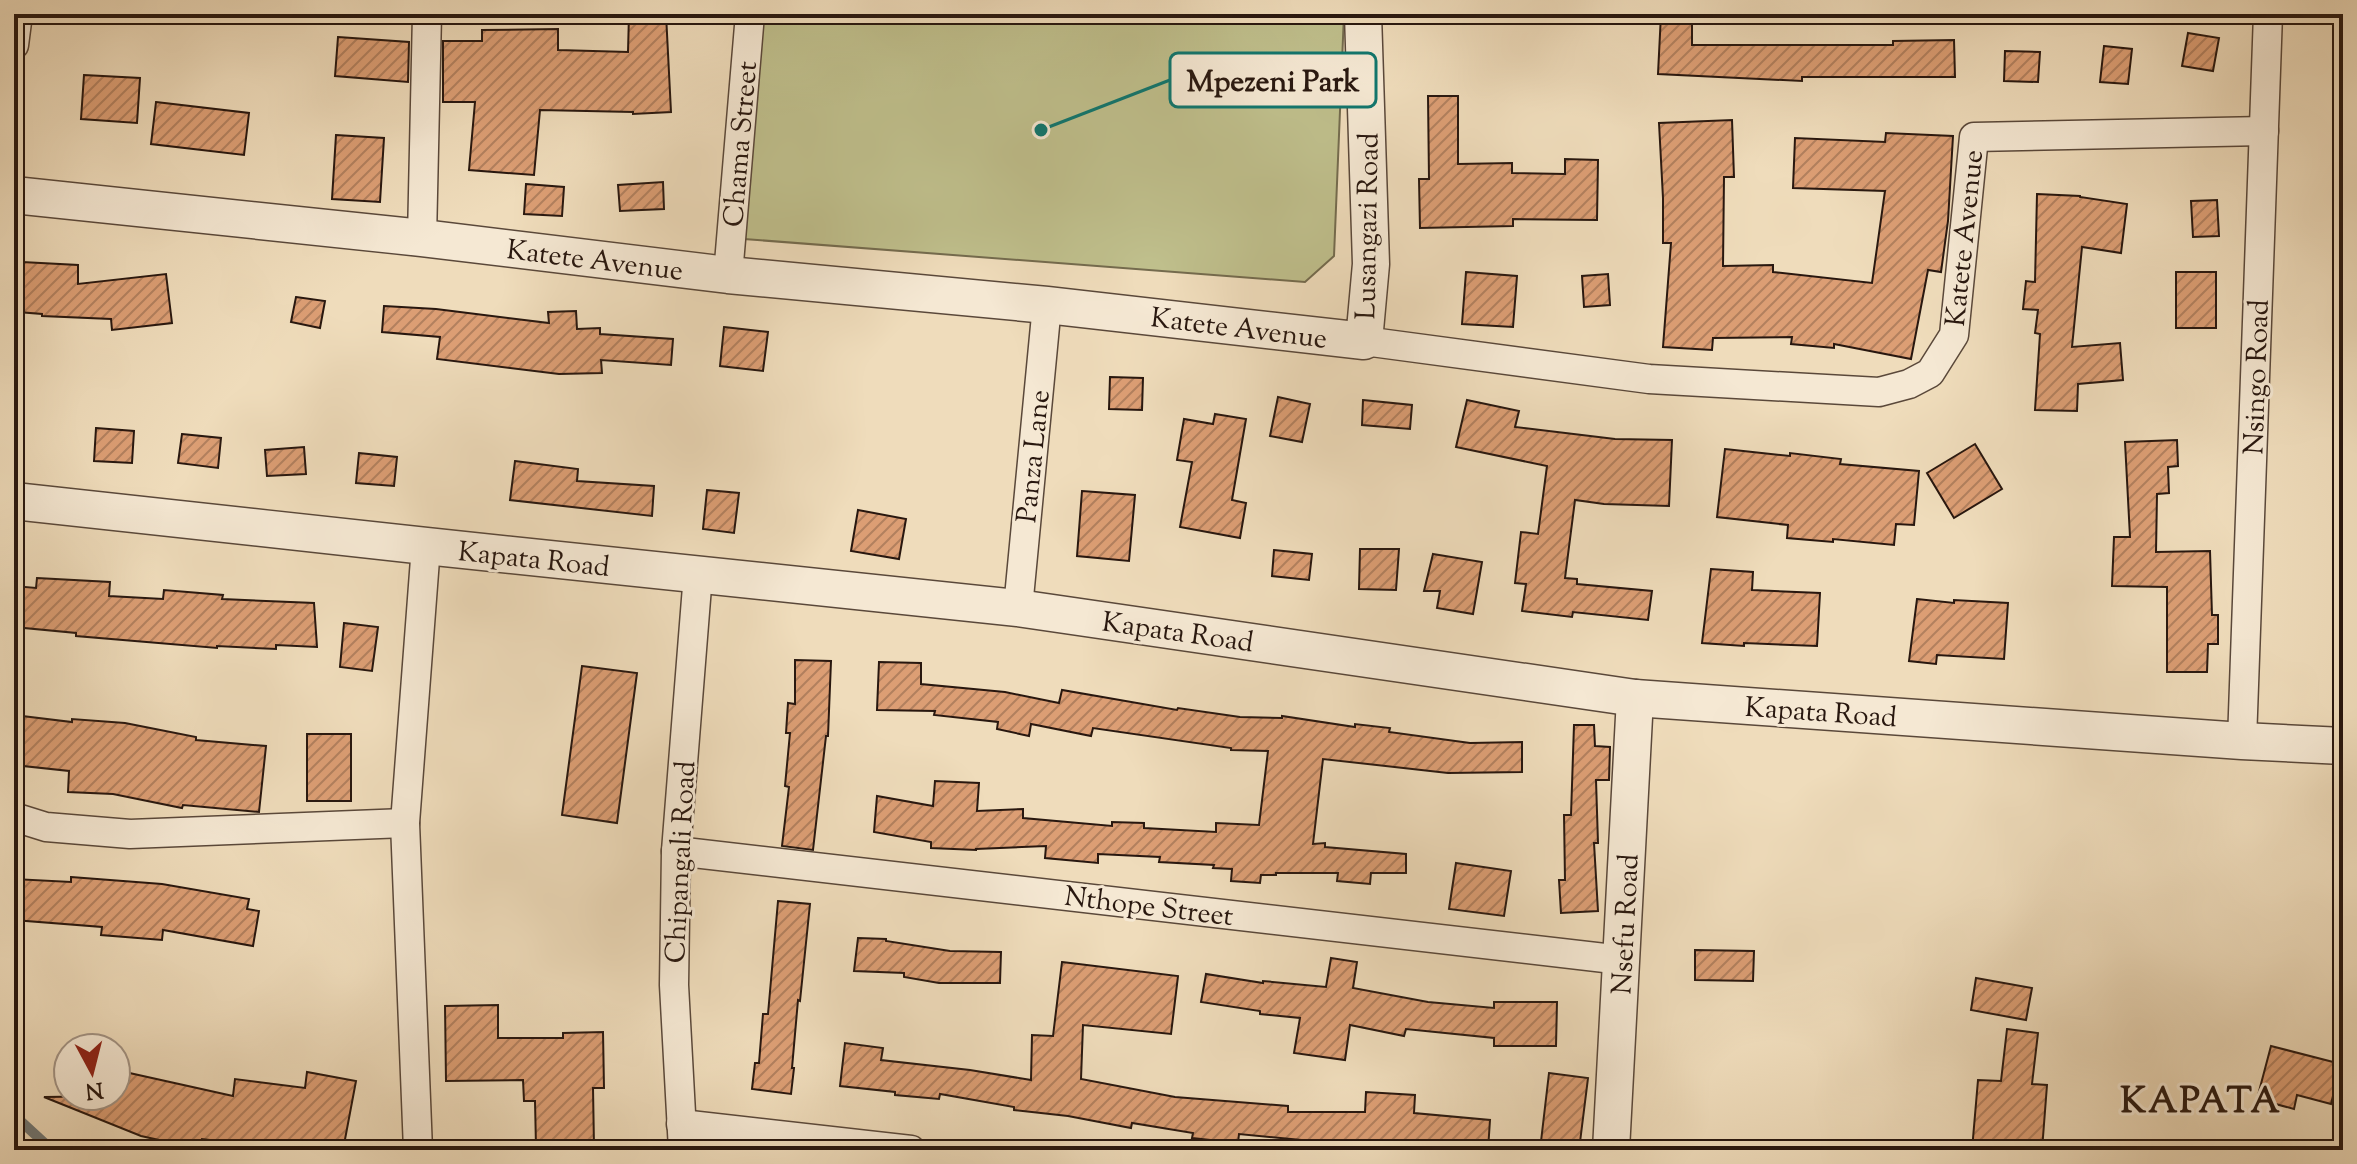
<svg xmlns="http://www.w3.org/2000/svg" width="2357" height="1164" viewBox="0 0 2357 1164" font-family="'Sorts Mill Goudy',serif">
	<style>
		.park { fill: #bfbf8c; stroke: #746b4e; stroke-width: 2 }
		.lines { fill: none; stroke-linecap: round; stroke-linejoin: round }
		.stream { stroke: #707877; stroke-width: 10 }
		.building { fill: url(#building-hatch); stroke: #28170f; stroke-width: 2 }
		.minor-casing { stroke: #5a483a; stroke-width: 31 }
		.tertiary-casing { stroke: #5a483a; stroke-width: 39 }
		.minor { stroke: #f5e8d3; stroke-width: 28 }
		.tertiary { stroke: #f5e8d3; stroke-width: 36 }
		.labels { text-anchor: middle; stroke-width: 6; stroke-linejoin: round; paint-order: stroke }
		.street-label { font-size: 28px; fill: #28170f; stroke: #f5e8d3 }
		.district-label { font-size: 36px; font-weight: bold; letter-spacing: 2px; fill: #28170f; stroke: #f5e8d3 }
		.leader { fill: none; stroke: #0f766e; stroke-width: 3 }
		.callout-dot { fill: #0f766e; stroke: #f5e8d3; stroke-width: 3 }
		.callout { fill: #f5e8d3; stroke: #0f766e; stroke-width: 3 }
		.callout-label { font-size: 30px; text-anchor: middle; font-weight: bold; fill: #28170f }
	</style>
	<defs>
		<pattern id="building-hatch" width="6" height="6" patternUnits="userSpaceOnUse" patternTransform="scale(2)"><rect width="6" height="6" fill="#dc9e74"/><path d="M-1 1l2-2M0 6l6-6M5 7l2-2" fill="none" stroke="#b2805e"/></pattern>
	</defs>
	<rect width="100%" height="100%" fill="#efdcbb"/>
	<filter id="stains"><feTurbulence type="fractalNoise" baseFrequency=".0025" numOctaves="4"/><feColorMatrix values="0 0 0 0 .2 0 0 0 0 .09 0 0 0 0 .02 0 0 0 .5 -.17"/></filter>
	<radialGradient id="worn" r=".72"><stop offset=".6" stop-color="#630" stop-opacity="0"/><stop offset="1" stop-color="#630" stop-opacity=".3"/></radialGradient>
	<path class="park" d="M758,14H1344L1334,256L1305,282L731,238Z"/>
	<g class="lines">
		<path class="stream" d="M14,1115L52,1150"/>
	</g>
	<g class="building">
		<path d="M629,14H666L671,112L633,114V112L540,110L534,175L469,170L475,102H443V41H482V30L558,29V50L628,52Z"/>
		<path d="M1661,14H1692V45H1893V41L1954,40L1955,77H1802V81L1658,74Z"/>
		<path d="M2188,33L2219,38L2213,71L2182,66Z"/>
		<path d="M338,37L409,42L408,82L335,76Z"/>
		<path d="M2104,46L2132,49L2128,84L2100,82Z"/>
		<path d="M2005,51L2040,52L2038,82L2004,81Z"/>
		<path d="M84,75L140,78L137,123L81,119Z"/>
		<path d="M1428,96H1458V164L1512,163V173L1565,174V159L1598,160L1597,220L1513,219V226L1420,228L1419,179H1429Z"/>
		<path d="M156,102L249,113L244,155L151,144Z"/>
		<path d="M1732,120L1734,177H1724L1723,266L1773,265V272L1872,283L1885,191L1793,188L1795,138L1885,142L1886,133L1953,136L1948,221L1941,272L1928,270L1911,359L1834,344V348L1791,344L1792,337L1713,338L1712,350L1663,347L1671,243H1663V198L1659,123Z"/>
		<path d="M336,135L384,138L380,202L332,199Z"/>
		<path d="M663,182L664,209L620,211L618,185Z"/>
		<path d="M526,184L564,187L562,216L524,214Z"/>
		<path d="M2037,194L2080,196V197L2127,204L2121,253L2082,247L2072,347L2120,343L2123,380L2078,384L2077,411L2035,410L2040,334L2035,333L2038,310L2023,309L2026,281L2035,282Z"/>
		<path d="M2217,200L2219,236L2193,237L2191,201Z"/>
		<path d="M22,262L78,265V284L166,274L172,323L112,330L111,319L42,316V314L18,312Z"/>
		<path d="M1466,272L1517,276L1513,327L1462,324Z"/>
		<rect x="2176" y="272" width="40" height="56"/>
		<path d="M1608,274L1610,305L1584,307L1582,276Z"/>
		<path d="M296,297L325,301L320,328L291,322Z"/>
		<path d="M384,306L436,309L549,323L548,312L576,311L577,329L600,328V334L673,339L671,365L601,360L602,373L559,374L437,359L440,337L382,332Z"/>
		<path d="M724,327L768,332L763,371L720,366Z"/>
		<path d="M1110,377L1143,378L1142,410L1109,409Z"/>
		<path d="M1278,397L1310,404L1302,442L1270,436Z"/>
		<path d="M1363,400L1412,405L1410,429L1362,425Z"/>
		<path d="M1467,400L1519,411L1515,427L1615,439L1672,440L1669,506L1604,504L1575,500L1565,578L1577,579V584L1652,591L1648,620L1573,612L1572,617L1522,611L1526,584L1515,583L1521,532L1538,534L1547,466L1456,447Z"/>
		<path d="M1215,414L1246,419L1232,500L1246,503L1240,538L1180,527L1192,462L1177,460L1184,419L1213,424Z"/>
		<path d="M96,428L134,431L132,463L94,461Z"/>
		<path d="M182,434L221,438L218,468L178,463Z"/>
		<path d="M2177,440L2178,466L2168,467L2169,493L2157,494L2156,552L2210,551L2212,615H2218V644H2208L2207,672H2167V587L2112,586L2114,537H2130L2125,442Z"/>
		<path d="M1975,444L2002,489L1954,518L1927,473Z"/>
		<path d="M304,447L306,474L267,476L265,450Z"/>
		<path d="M1725,449L1790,456V453L1841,459L1840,464L1919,471L1914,525L1896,524L1894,545L1833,539V542L1787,538L1788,525L1717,517Z"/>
		<path d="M359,453L397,457L394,486L356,483Z"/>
		<path d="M515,461L578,469L577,481L654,486L652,516L510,500Z"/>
		<path d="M707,490L739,493L734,533L703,529Z"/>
		<path d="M1082,491L1135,495L1129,561L1077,556Z"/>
		<path d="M858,510L906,519L899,559L851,551Z"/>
		<path d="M1360,549H1399L1396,590L1359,589Z"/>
		<path d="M1274,550L1312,554L1309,580L1272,576Z"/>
		<path d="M1433,554L1482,562L1473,614L1437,608L1440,591H1424Z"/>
		<path d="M1711,569L1753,572L1752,590L1820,593L1817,646L1744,643V646L1702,643Z"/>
		<path d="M37,578L110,582L109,596L163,599L164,590L223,595L222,599L314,603L317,647L276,645V649L217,646V648L76,636V633L14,627V586L36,588Z"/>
		<path d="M1917,599L1954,603V600L2008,603L2004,659L1937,655L1936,664L1909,661Z"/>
		<path d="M344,623L378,627L372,671L340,667Z"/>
		<path d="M795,660L831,661L828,736H826L813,850L782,846L789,787L785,786L790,733H786L788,703L795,704Z"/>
		<path d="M879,662L921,663V684L1005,692L1059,703L1062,690L1177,710L1178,708L1240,717L1282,718V716L1355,727V724L1390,728L1389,732L1470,743L1522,742V772L1448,773L1323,759L1313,844L1325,843V847L1406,854V873H1371L1370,884L1337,881L1338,873H1276V875H1261L1260,883L1231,881L1232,869L1213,868L1214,865L1159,862L1160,857L1098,854V863L1045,858L1046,846L976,849V850L931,848V842L874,832L877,796L933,806L935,781L979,783L977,811L1023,809V818L1112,826V822L1144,823V828L1216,832V823L1259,825L1268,751L1231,750V748L1093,728L1091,736L1031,724L1029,736L997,729L998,722L934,715L935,711L877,710Z"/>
		<path d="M582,666L637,673L617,823L562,815Z"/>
		<path d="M14,715L72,722V719L125,723L196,737V740L266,746L259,812L183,805L182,808L113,794L68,792L69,771L14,765Z"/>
		<path d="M1574,725H1594L1595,746L1610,747L1609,780H1596L1598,843H1594L1598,911L1561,913L1559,880H1565L1564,815H1571Z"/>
		<rect x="307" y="734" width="44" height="67"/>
		<path d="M1456,863L1511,871L1504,916L1449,909Z"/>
		<path d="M71,877L162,884L249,899L247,909L259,911L253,946L163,930L162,940L101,935L102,927L14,920V879L71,882Z"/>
		<path d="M778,901L810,904L800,1001L798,1000L792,1068H794L791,1094L752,1089L755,1063H759L763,1014H768Z"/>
		<path d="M858,938L886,939V941L950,951L1001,952L1000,983H939L904,977V973L854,971Z"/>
		<path d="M1695,950L1754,951L1753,981L1695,980Z"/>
		<path d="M1331,958L1357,962L1353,988L1428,1002L1494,1008V1002H1557L1556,1046H1494V1038L1406,1029L1404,1036L1350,1025L1345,1060L1294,1053L1300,1018L1260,1014V1011L1201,1002L1206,974L1263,983V981L1326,987Z"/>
		<path d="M1062,962L1178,976L1171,1034L1083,1025L1081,1079L1175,1097L1288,1106V1112H1365L1366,1092L1415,1095L1414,1113L1490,1120L1488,1150H1362L1363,1142L1312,1141L1239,1134L1238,1143L1192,1138L1193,1133L1132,1123L1131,1128L1068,1116L1014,1110V1107L940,1094L939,1099L895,1095V1092L840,1086L845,1043L883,1048L881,1060L970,1070L1031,1080L1032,1035L1053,1036Z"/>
		<path d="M1976,978L2032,988L2026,1020L1971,1010Z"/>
		<path d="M498,1005V1038H563V1033L603,1032L604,1088H593L594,1146L536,1147L535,1101H524L523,1080L446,1081L445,1006Z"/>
		<path d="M2007,1029L2038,1033L2032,1084L2047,1085L2042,1150H1972L1978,1080L2001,1081Z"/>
		<path d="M2271,1046L2341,1064L2331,1104L2297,1095L2294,1109L2257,1099Z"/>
		<path d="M116,1070L233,1096L235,1079L305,1088L307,1072L356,1081L343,1150H313L271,1142V1147L202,1139L200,1149L141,1136L44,1097L116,1096Z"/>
		<path d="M1549,1073L1588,1078L1579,1150H1540Z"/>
	</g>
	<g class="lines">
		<g class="minor-casing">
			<g id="minor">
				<path d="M14,45L18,14"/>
				<path d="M422,238L427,14"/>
				<path d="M728,275L750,14"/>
				<path d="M1364,341L1649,379L1879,392L1909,384L1930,373L1954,335L1974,137L2264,131"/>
				<path d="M1018,608L1047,305"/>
				<path d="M2242,741L2268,14"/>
				<path d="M14,817L46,827L130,834L405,823"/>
				<path d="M676,851L1622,960"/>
				<path d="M681,1124L911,1150"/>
				<path d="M418,1150L405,823L426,546"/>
				<path d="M683,1150L674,985L676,851L698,574"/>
			</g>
		</g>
		<g class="tertiary-casing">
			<g id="tertiary">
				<path d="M14,195L422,238L728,275L1047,305L1364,341L1371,264L1363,14"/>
				<path d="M14,501L426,546L1018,608L1635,698L2242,741L2343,746"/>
				<path d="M1611,1150L1635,698"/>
			</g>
		</g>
		<use href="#minor" class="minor"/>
		<use href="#tertiary" class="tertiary"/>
	</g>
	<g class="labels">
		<g class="street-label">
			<text transform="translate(739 144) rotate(-85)" y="10">Chama Street</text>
			<text transform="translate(1366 226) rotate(-89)" y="10">Lusangazi Road</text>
			<text transform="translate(1963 238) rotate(-84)" y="10">Katete Avenue</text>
			<text transform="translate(595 259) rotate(7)" y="10">Katete Avenue</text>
			<text transform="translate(1239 327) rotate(7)" y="10">Katete Avenue</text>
			<text transform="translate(2255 377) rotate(-88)" y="10">Nsingo Road</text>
			<text transform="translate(1032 456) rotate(-84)" y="10">Panza Lane</text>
			<text transform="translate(534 558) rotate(6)" y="10">Kapata Road</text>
			<text transform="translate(1178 631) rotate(8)" y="10">Kapata Road</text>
			<text transform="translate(1821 711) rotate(4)" y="10">Kapata Road</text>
			<text transform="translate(679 862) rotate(-87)" y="10">Chipangali Road</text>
			<text transform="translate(1149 905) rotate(7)" y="10">Nthope Street</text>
			<text transform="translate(1624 924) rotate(-87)" y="10">Nsefu Road</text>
		</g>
		<g class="district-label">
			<text x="2201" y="1112">KAPATA</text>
		</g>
	</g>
	<path class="leader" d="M1041 130L1170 80"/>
	<circle class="callout-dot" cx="1041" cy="130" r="8"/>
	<rect class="callout" x="1170" y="53" width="206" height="54" rx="8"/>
	<g class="callout-label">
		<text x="1273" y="91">Mpezeni Park</text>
	</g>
	<rect width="2357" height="1164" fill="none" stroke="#efdcbb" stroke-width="48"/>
	<rect x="16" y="16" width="2325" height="1132" fill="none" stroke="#28170f" stroke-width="4"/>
	<rect x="24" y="24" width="2309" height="1116" fill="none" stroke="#28170f" stroke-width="2"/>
	<g transform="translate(92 1072) rotate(173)"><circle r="38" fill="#f5e8d3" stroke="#a39485" stroke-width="2"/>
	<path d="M0-6L14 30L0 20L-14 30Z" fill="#8f2418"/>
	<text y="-12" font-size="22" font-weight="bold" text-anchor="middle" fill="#28170f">N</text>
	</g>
	<rect width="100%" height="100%" filter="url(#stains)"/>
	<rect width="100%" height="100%" fill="url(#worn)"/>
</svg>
